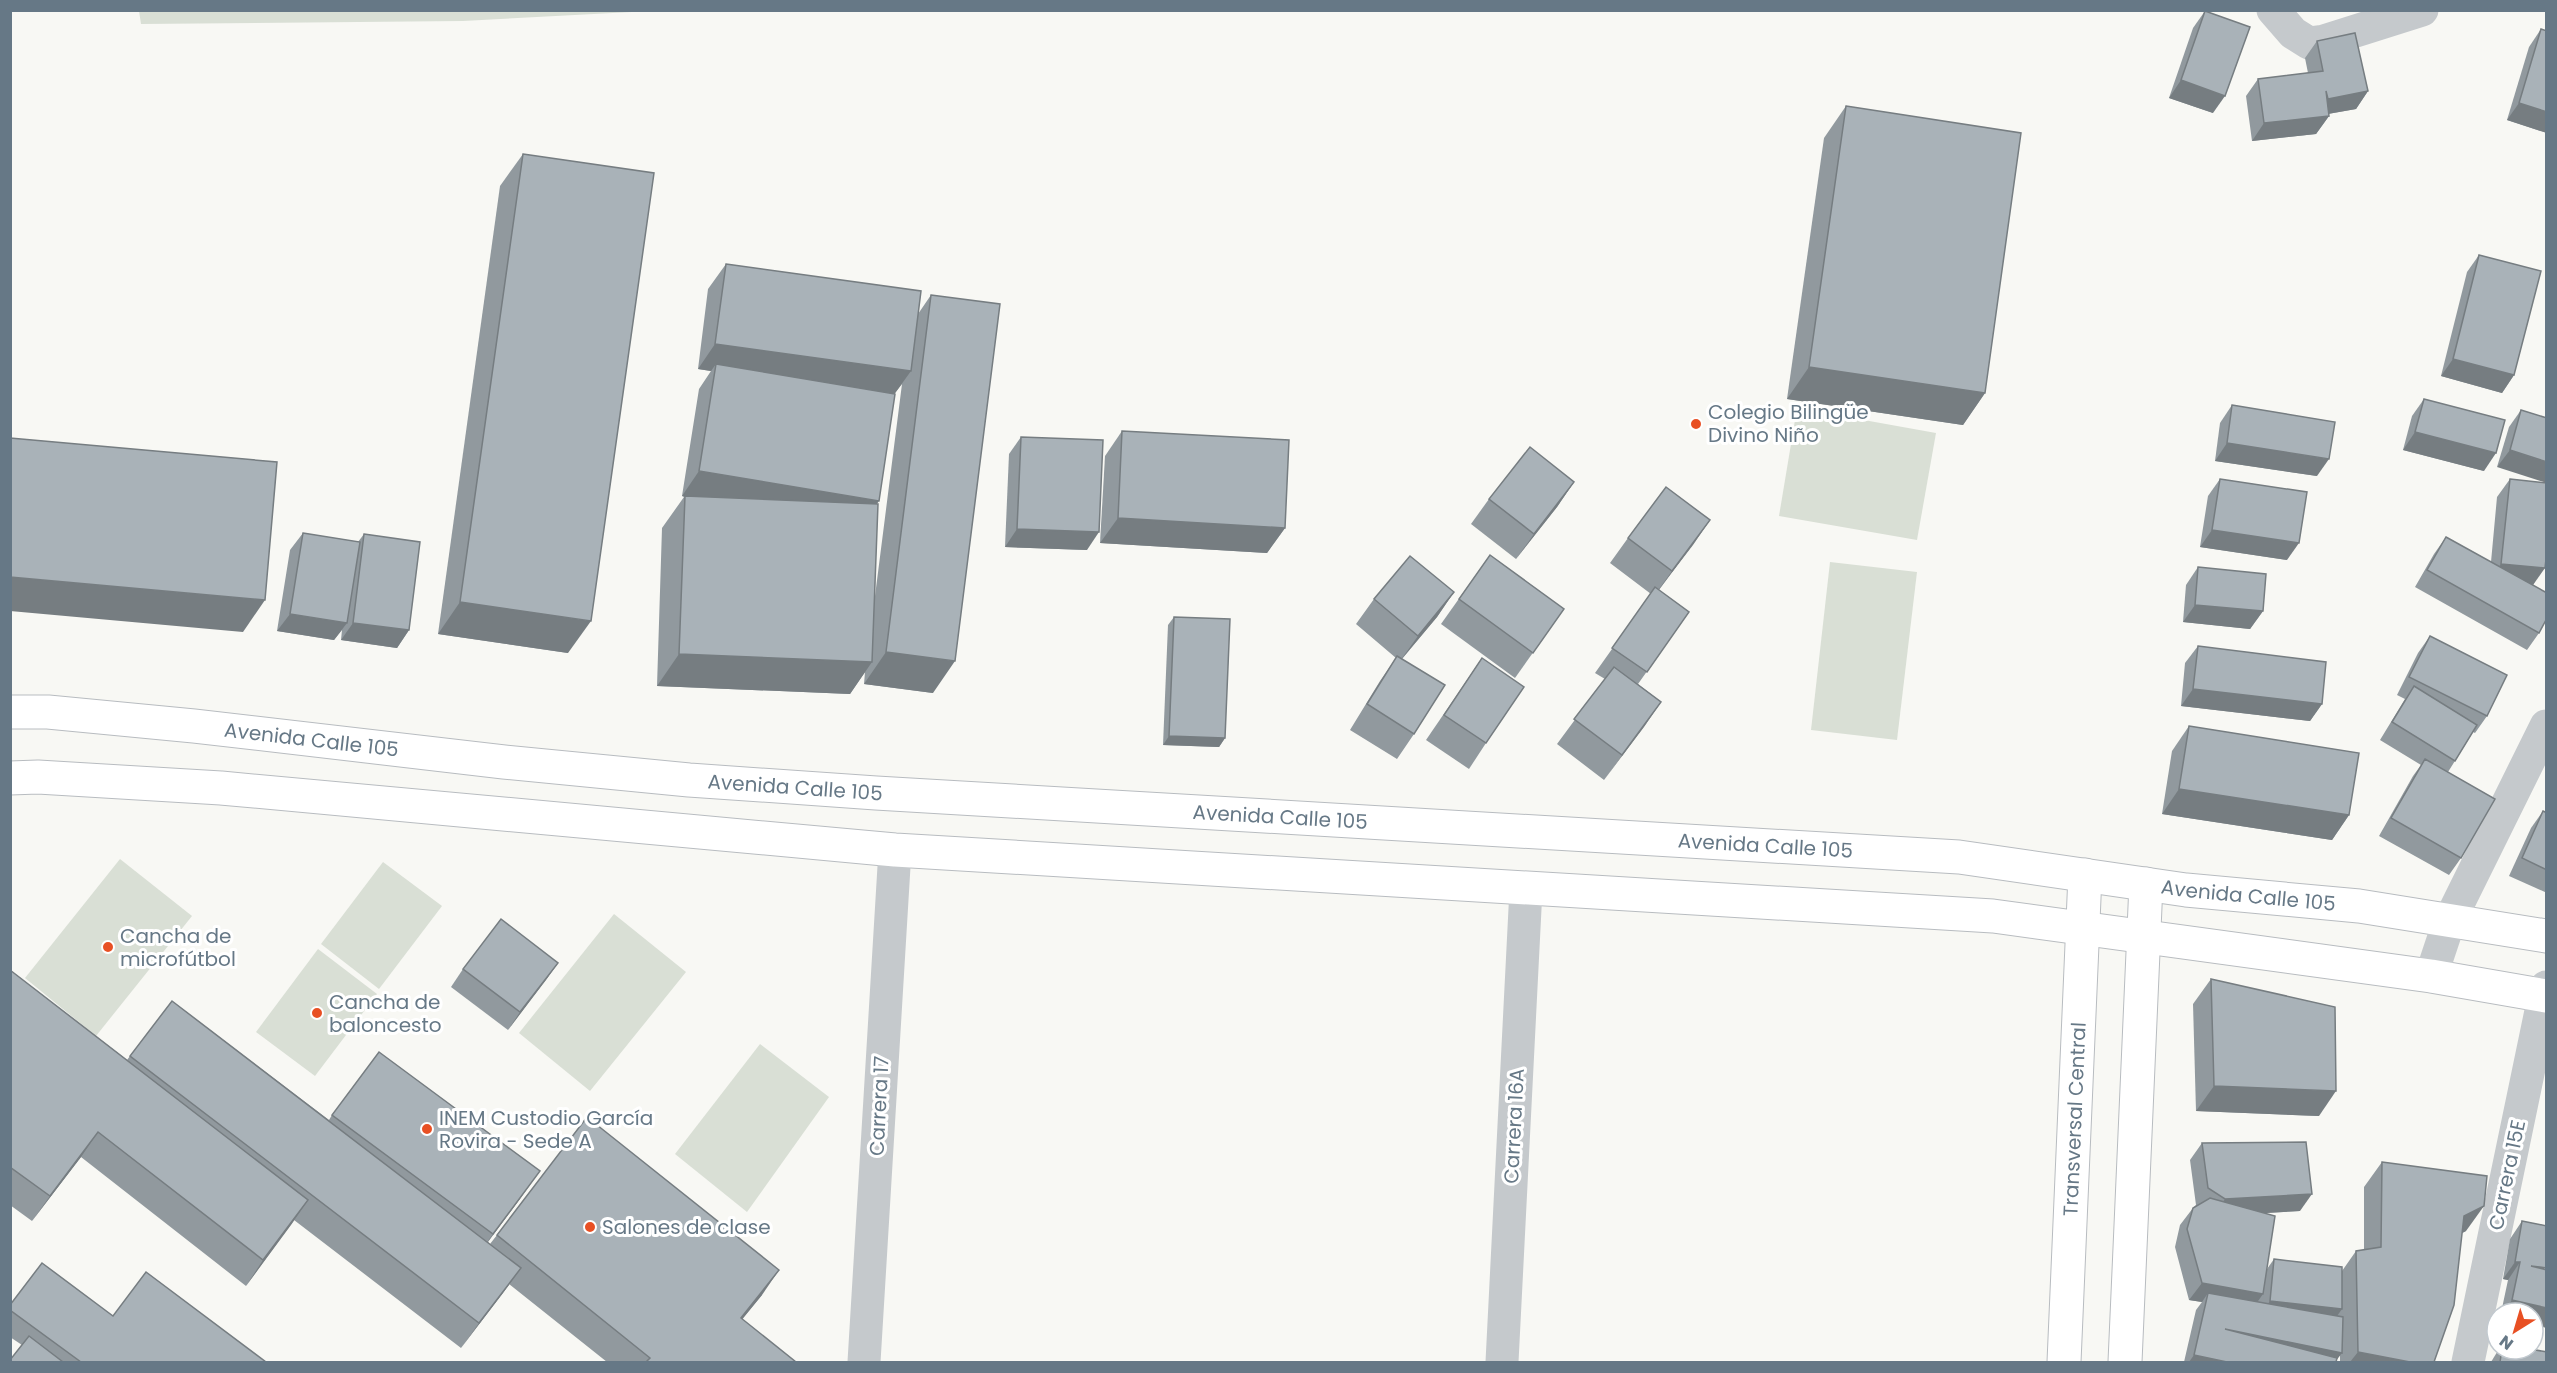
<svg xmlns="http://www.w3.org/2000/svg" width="2557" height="1373" viewBox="0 0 2557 1373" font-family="Poppins,sans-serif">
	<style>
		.green { fill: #d9dfd5 }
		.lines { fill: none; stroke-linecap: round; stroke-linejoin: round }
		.major-casing { stroke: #b8bcc0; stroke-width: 35 }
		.minor { stroke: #c5c9cc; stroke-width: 33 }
		.major { stroke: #fff; stroke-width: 33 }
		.wall { fill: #91999e; fill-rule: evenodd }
		.shaded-wall { fill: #767d81 }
		.building { fill: #a9b2b8; stroke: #767d81; stroke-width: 1.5 }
		.poi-dot { fill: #e85024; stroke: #fff; stroke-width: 2 }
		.labels { text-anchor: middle; stroke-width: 6; stroke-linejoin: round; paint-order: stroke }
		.poi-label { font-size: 20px; fill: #667886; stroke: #fff; text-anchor: start }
		.street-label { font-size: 20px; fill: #667886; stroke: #fff }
	</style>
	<rect width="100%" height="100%" fill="#f8f8f4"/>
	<g class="green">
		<path d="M139,11V10L651,11L463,21L141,24Z"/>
		<path d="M1797,408L1936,433L1917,540L1779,516Z"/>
		<path d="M1830,562L1917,572L1897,740L1811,730Z"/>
		<path d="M120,859L192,916L96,1036L25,978Z"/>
		<path d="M383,862L442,906L379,989L321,944Z"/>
		<path d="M614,914L686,972L590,1091L519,1033Z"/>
		<path d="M318,949L377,994L315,1076L256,1032Z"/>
		<path d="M760,1044L829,1097L747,1212L675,1154Z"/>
	</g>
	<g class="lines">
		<g class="major-casing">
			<g id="major">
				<path id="s1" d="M10,712H48L194,726L504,762L689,780L876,793L1959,857L2186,890L2359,906L2546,936"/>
				<path d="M10,778L38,777L221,788L895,850L1993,916L2431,976L2546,996"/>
				<path id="s2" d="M2064,1362L2085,875"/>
				<path d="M2125,1362L2146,884"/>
			</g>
		</g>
		<g class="minor">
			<path d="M2273,10L2293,33L2309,43L2324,41L2422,10"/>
			<path d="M2431,976L2449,922L2546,726"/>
			<path d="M864,1362L895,850"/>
			<path d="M1502,1362L1526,889"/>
			<path d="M2468,1362L2546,987"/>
		</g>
		<use href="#major" class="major"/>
	</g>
	<g class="wall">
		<path d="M2205,11L2213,113L2169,98L2193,28Z"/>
		<path d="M2541,29L2547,133L2507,120L2529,47Z"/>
		<path d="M2317,41L2368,91L2356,109L2328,114L2329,116L2316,134L2252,141L2246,96L2258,79L2308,73L2305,58Z"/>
		<path d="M1846,106L1985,393L1963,425L1787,399L1824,138Z"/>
		<path d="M523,154L568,653L438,634L500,186Z"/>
		<path d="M2479,255L2514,375L2502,393L2441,376L2467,272Z"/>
		<path d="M726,264L918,314L931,295L933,693L864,684L865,672L850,694L657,686L662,528L684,497L682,496L699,389L711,371L698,369L708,289ZM902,384L875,596L876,504L895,393Z"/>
		<path d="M2424,399L2484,471L2403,450L2412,416Z"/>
		<path d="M2232,405L2317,476L2215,461L2220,423Z"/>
		<path d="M2521,410L2547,418L2497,467L2509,427Z"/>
		<path d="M1122,431L1285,528L1267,553L1100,543L1105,456Z"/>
		<path d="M1021,437L1087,550L1005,547L1009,454Z"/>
		<path d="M2220,479L2287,560L2200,547L2208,496Z"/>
		<path d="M2510,479L2547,483V556L2533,585L2539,633L2527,650L2415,587L2434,554L2446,537L2491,562L2497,497Z"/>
		<path d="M1574,482L1557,507L1516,559L1471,524L1489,499Z"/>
		<path d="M1710,520L1659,590L1689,612L1638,684L1661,702L1604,780L1557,744L1605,679L1595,673L1651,594L1610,563L1628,538Z"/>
		<path d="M303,533L358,542L364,534L409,630L397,648L341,640L342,630L334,640L277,631L290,550Z"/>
		<path d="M1490,555L1564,609L1515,678L1441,624Z"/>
		<path d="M2198,567L2263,611L2250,629L2183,622L2186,585Z"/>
		<path d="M1454,592L1437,617L1402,659L1414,734L1397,759L1350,730L1380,681L1396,658L1356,624L1374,599Z"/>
		<path d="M1174,617L1225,738L1219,747L1163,745L1168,625Z"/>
		<path d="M2430,636L2487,716L2475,733L2473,732L2448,772L2461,858L2449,875L2379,836L2413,776L2421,765L2380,740L2405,699L2397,695L2418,653Z"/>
		<path d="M2198,646L2322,704L2310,721L2181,706L2185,663Z"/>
		<path d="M1482,658L1486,743L1469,769L1426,740Z"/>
		<path d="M2189,726L2349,815L2332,840L2162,814L2172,751Z"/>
		<path d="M2543,811L2547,813V893L2509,876L2531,828Z"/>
		<path d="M558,963L508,1030L451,987L463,969Z"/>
		<path d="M10,970L127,1060L172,1001L329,1120L332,1115L522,1196L488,1242L490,1244L497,1235L762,1295L742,1319L796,1362H607L509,1284L461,1348L294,1220L246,1286L81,1157L32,1221L10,1205Z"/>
		<path d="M2211,979L2319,1116L2196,1111L2193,1004Z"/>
		<path d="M2202,1143L2300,1211L2264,1213L2267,1269L2274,1259L2342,1271L2356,1251L2364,1250V1187L2382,1162L2466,1231L2462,1233L2434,1362H2340V1355L2336,1360V1362H2184L2196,1310L2202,1302L2189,1300L2175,1247L2180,1225L2193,1208L2196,1205L2190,1160Z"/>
		<path d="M2522,1221L2533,1313H2501L2508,1280L2503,1279L2510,1239Z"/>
		<path d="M10,1305L113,1316L266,1362H10L22,1345L10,1337Z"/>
		<path d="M2499,1349H2530L2547,1362H2491Z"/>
	</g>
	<g class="shaded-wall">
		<path d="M2181,80L2225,96L2213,113L2169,98Z"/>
		<path d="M2368,91L2356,109L2316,116L2328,99Z"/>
		<path d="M2519,103L2547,112V133L2507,120Z"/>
		<path d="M2329,116L2316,134L2252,141L2264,123Z"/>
		<path d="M715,344L911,371L893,396L716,364L711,371L698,369Z"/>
		<path d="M2453,359L2514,375L2502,393L2441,376Z"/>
		<path d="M1809,367L1985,393L1963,425L1787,399Z"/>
		<path d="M2415,432L2496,453L2484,471L2403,450Z"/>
		<path d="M2227,443L2329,459L2317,476L2215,461Z"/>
		<path d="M2510,450L2547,462V483L2497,467Z"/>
		<path d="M699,471L879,501L861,526L682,496Z"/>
		<path d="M1574,482L1557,507L1516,559L1534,534Z"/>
		<path d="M1118,518L1285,528L1267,553L1100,543Z"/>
		<path d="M1710,520L1693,545L1654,596L1672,571Z"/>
		<path d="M1017,529L1099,532L1087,550L1005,547Z"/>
		<path d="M2212,530L2299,543L2287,560L2200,547Z"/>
		<path d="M2501,564L2545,568L2533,585L2489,581Z"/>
		<path d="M10,577L265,600L243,632L10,611Z"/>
		<path d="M1454,592L1437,617L1400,661L1418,636Z"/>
		<path d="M460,602L591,621L568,653L438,634Z"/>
		<path d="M2195,605L2263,611L2250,629L2183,622Z"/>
		<path d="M290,614L347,623L334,640L277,631Z"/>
		<path d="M353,623L409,630L397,648L341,640Z"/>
		<path d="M886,652L955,661L933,693L864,684Z"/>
		<path d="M679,654L872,662L850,694L657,686Z"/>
		<path d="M2193,689L2322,704L2310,721L2181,706Z"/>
		<path d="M1661,702L1644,727L1604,780L1622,755Z"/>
		<path d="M1169,736L1225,738L1219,747L1163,745Z"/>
		<path d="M2179,789L2349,815L2332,840L2162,814Z"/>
		<path d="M558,963L546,980L508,1030L520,1012Z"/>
		<path d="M2214,1086L2336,1091L2319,1116L2196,1111Z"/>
		<path d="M98,1132L81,1157L32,1221L50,1196Z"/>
		<path d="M540,1171L522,1196L475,1259L493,1234Z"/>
		<path d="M2312,1194L2300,1211L2213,1216L2225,1199Z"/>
		<path d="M308,1200L291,1225L246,1286L263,1260Z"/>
		<path d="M2484,1206L2466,1231L2447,1241L2464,1216Z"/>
		<path d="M2515,1262H2520L2508,1280L2503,1279Z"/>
		<path d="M521,1268L503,1293L461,1348L479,1323Z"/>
		<path d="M779,1270L762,1295L723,1343L741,1318Z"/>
		<path d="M2202,1283L2263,1294L2251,1311L2208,1293L2202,1302L2189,1300Z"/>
		<path d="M2512,1300L2547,1308V1328L2533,1325V1313H2503Z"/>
		<path d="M2270,1301L2342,1309L2330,1326L2258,1318Z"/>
		<path d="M2225,1329L2342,1353L2335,1362Z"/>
		<path d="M2358,1352L2410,1362H2350Z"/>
		<path d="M2194,1355L2227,1362H2189Z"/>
	</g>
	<g class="building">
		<path d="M2205,11L2250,27L2225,96L2181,80Z"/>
		<path d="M2541,29L2547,31V112L2519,103Z"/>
		<path d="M2355,33L2368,91L2328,99L2326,91L2329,116L2264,123L2258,79L2323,71L2317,41Z"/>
		<path d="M1846,106L2021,133L1985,393L1809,367Z"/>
		<path d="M523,154L654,173L591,621L460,602Z"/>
		<path d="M2479,255L2541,271L2514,375L2453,359Z"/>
		<path d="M726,264L921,291L911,371L715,344Z"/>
		<path d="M931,295L1000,304L955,661L886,652Z"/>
		<path d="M716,364L895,394L879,501L699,471Z"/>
		<path d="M2424,399L2505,420L2496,453L2415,432Z"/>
		<path d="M2232,405L2335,422L2329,459L2227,443Z"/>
		<path d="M2521,410L2547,418V462L2510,450Z"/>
		<path d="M1122,431L1289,440L1285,528L1118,518Z"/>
		<path d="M1021,437L1103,440L1099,532L1017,529Z"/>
		<path d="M10,438L277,462L265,600L10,577Z"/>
		<path d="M1530,447L1574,482L1534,534L1489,499Z"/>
		<path d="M2220,479L2307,492L2299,543L2212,530Z"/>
		<path d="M2510,479L2547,483V550L2545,568L2501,564Z"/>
		<path d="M1666,487L1710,520L1672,571L1628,538Z"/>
		<path d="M685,496L878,504L872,662L679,654Z"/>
		<path d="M303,533L360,542L347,623L290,614Z"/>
		<path d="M364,534L420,542L409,630L353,623Z"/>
		<path d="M2446,537L2547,593V618L2539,633L2427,570Z"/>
		<path d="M1490,555L1564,609L1533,653L1459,599Z"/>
		<path d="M1410,556L1454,592L1418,636L1374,599Z"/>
		<path d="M2198,567L2266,574L2263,611L2195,605Z"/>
		<path d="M1655,587L1689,612L1647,672L1612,648Z"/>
		<path d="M1174,617L1230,619L1225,738L1169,736Z"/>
		<path d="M2430,636L2507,675L2487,716L2409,677Z"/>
		<path d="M2198,646L2326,662L2322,704L2193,689Z"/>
		<path d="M1397,656L1445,685L1414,734L1367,704Z"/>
		<path d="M1482,658L1524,687L1486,743L1444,715Z"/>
		<path d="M1614,667L1661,702L1622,755L1574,719Z"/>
		<path d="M2414,686L2477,725L2455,761L2392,722Z"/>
		<path d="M2189,726L2359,753L2349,815L2179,789Z"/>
		<path d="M2425,759L2495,799L2461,858L2391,818Z"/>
		<path d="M2543,811L2547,813V870L2522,858Z"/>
		<path d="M501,919L558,963L520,1012L463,969Z"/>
		<path d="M10,970L308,1200L263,1260L98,1132L50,1196L10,1167Z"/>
		<path d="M2211,979L2335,1007L2336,1091L2214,1086Z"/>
		<path d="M172,1001L521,1268L479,1323L130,1056Z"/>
		<path d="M379,1052L540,1171L493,1234L332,1115Z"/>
		<path d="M587,1117L779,1270L741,1318L796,1362H646L650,1358L497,1235Z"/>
		<path d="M2306,1142L2312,1194L2225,1199L2208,1188L2202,1143Z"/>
		<path d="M2382,1162L2487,1176L2484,1206L2464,1216L2454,1305L2434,1362H2410L2358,1352L2356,1251L2381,1247Z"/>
		<path d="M2210,1198L2275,1216L2263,1294L2202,1283L2187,1229L2193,1208Z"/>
		<path d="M2522,1221L2547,1226V1268L2531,1266L2547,1270V1308L2512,1300L2520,1262H2515Z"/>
		<path d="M2274,1259L2342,1267V1309L2270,1301Z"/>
		<path d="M42,1263L113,1316L146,1272L266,1362H81L10,1310V1305Z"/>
		<path d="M2208,1293L2343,1317L2342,1353L2225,1329L2337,1358L2336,1362H2227L2194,1355Z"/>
		<path d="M29,1336L63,1362H10V1360Z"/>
		<path d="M2502,1349H2530L2547,1352V1362H2500Z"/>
	</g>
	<g class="poi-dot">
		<circle cx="1696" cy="424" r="6"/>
		<circle cx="108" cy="947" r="6"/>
		<circle cx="317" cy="1013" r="6"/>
		<circle cx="427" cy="1129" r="6"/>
		<circle cx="590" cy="1227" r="6"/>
	</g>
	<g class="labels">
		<g class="poi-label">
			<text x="1708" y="419">Colegio Bilingüe<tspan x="1708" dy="23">Divino Niño</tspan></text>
			<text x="120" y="943">Cancha de<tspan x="120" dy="23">microfútbol</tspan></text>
			<text x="329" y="1009">Cancha de<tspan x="329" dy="23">baloncesto</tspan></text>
			<text x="439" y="1125">INEM Custodio García<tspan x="439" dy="23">Rovira - Sede A</tspan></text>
			<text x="602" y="1234">Salones de clase</text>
		</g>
		<g class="street-label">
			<text dy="7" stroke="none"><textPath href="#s1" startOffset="303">Avenida Calle 105</textPath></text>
			<text dy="7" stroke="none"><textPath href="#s1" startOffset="789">Avenida Calle 105</textPath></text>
			<text dy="7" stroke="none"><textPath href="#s1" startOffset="1275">Avenida Calle 105</textPath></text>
			<text dy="7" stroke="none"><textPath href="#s1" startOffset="1761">Avenida Calle 105</textPath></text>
			<text dy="7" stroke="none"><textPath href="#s1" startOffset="2247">Avenida Calle 105</textPath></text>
			<text transform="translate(879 1106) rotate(-87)" y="7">Carrera 17</text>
			<text dy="7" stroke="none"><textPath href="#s2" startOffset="243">Transversal Central</textPath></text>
			<text transform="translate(1514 1126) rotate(-87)" y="7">Carrera 16A</text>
			<text transform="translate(2507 1175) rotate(-78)" y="7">Carrera 15E</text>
		</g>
	</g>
	<rect width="2557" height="1373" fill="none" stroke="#667886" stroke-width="24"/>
	<g transform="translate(2515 1331) rotate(217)"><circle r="28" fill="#ffffff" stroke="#c2c9cf" stroke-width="1.5"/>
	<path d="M0-4.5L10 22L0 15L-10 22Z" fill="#e85024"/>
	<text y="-9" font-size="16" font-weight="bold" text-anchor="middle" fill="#667886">N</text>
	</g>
</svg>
